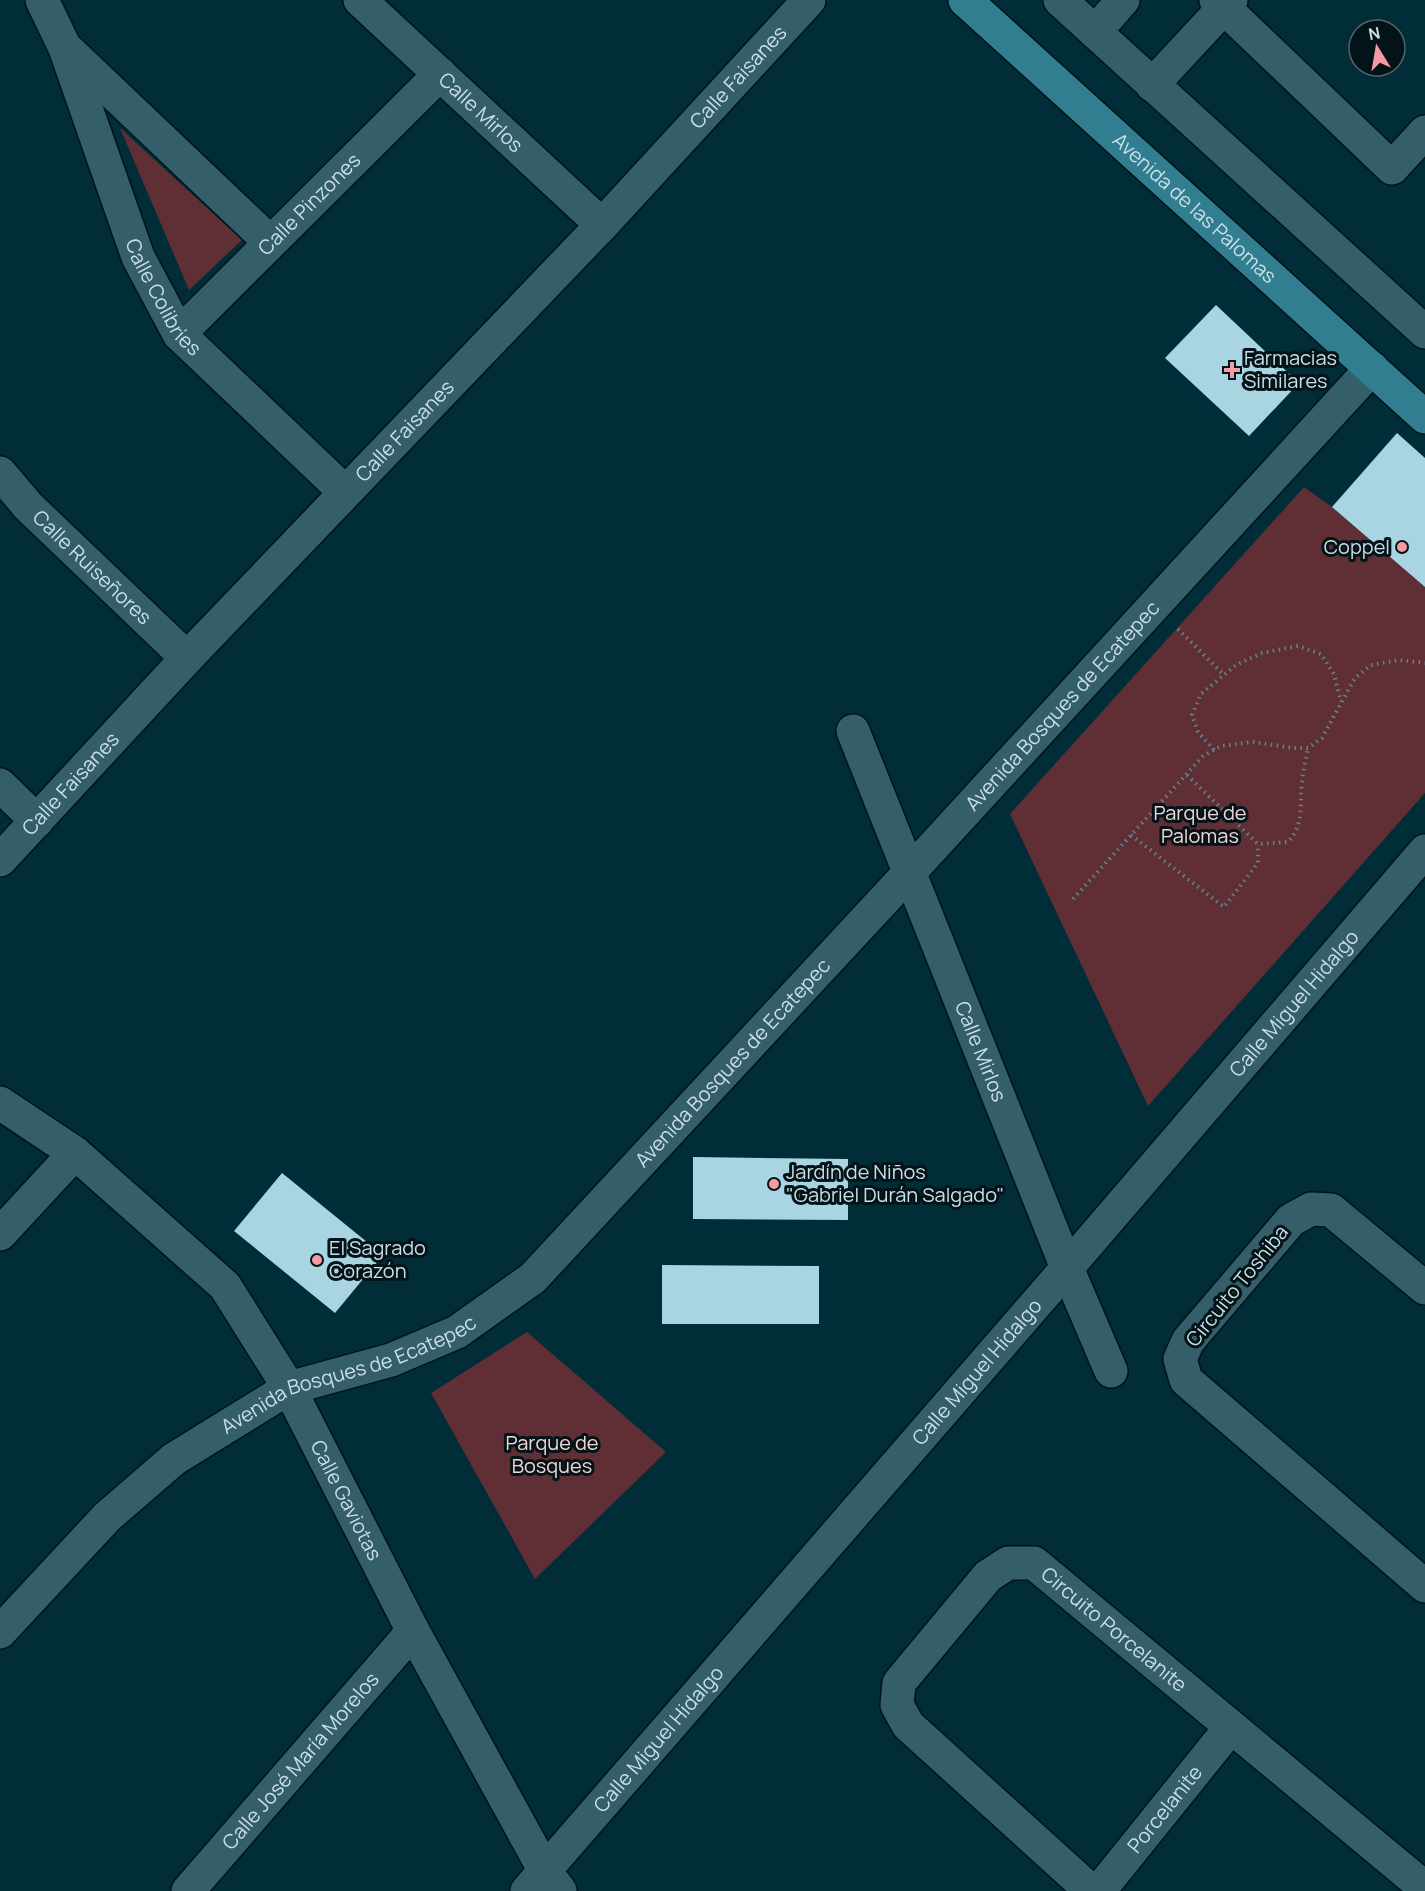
<svg xmlns="http://www.w3.org/2000/svg" width="1425" height="1891" viewBox="0 0 1425 1891" font-family="Manrope,sans-serif">
	<style>
		.green { fill: #5f2f35 }
		.building { fill: #a8d5e1 }
		.lines { fill: none; stroke-linecap: round; stroke-linejoin: round }
		.minor-casing { stroke: #011419; stroke-width: 36 }
		.major-casing { stroke: #011419; stroke-width: 36 }
		.path { stroke: #63848d; stroke-width: 4; stroke-dasharray: 1.5 4.5; stroke-linecap: butt }
		.minor { stroke: #345e69; stroke-width: 33 }
		.major { stroke: #327e91; stroke-width: 33 }
		.poi-dot { fill: #f49aa3; stroke: #031318; stroke-width: 2 }
		.labels { text-anchor: middle; stroke-width: 6; stroke-linejoin: round; paint-order: stroke }
		.street-label { font-size: 20px; fill: #cadfe6; stroke: #031318 }
		.poi-label { font-size: 20px; fill: #cadfe6; stroke: #031318; text-anchor: start }
		.park-label { font-size: 20px; fill: #f0d6d7; stroke: #031318 }
	</style>
	<rect width="100%" height="100%" fill="#002d37"/>
	<g class="green">
		<path d="M120,128L242,240L189,290Z"/>
		<path d="M1304,487L1332,507L1425,587V793L1148,1106L1010,814Z"/>
		<path d="M527,1332L666,1452L535,1579L431,1393Z"/>
	</g>
	<g class="building">
		<path d="M1216,305L1299,383L1249,436L1165,358Z"/>
		<path d="M1397,433L1425,458V587L1332,507Z"/>
		<path d="M693,1157L848,1159V1220L693,1219Z"/>
		<path d="M282,1173L383,1255L335,1313L234,1231Z"/>
		<path d="M662,1265L819,1266V1324H662Z"/>
	</g>
	<g class="lines">
		<g class="minor-casing">
			<g id="minor">
				<path id="s1" d="M42,0L65,48L138,257L179,334L345,492"/>
				<path id="s2" d="M360,0L602,225"/>
				<path d="M1060,0L1425,332"/>
				<path d="M1216,0L1392,168L1425,132"/>
				<path d="M1095,32L1123,0"/>
				<path d="M69,51L270,242"/>
				<path d="M1152,85L1231,0"/>
				<path id="s3" d="M179,334L440,74"/>
				<path id="s4" d="M0,473L28,506L187,658"/>
				<path id="s5" d="M853,731L1067,1268L1111,1371"/>
				<path d="M0,785L37,821"/>
				<path id="s6" d="M0,860L187,658L602,225L809,0"/>
				<path id="s7" d="M0,1103L75,1153L225,1286L289,1388L413,1631L545,1871L560,1891"/>
				<path d="M0,1234L75,1153"/>
				<path d="M1425,1288L1331,1210L1311,1209L1291,1220L1188,1341L1180,1359L1186,1380L1425,1586"/>
				<path id="s8" d="M0,1632L107,1517L174,1459L289,1388L391,1360L457,1332L533,1278L909,873L1372,368"/>
				<path id="s9" d="M188,1891L413,1631"/>
				<path id="s10" d="M527,1891L1067,1268L1425,851"/>
				<path id="s11" d="M1091,1891L908,1725L897,1705L899,1683L988,1576L1008,1563H1034L1425,1888"/>
				<path id="s12" d="M1099,1891L1231,1727"/>
			</g>
		</g>
		<g class="major-casing">
			<g id="major">
				<path id="s13" d="M965,0L1425,417"/>
			</g>
		</g>
		<g class="path">
			<path d="M1178,629L1224,675"/>
			<path d="M1214,750L1198,732L1192,715L1201,694L1236,665L1262,653L1298,646L1321,654L1334,674L1341,702"/>
			<path d="M1187,775L1258,844L1288,842C1305,824 1299,804 1302,782C1303,770 1306,759 1308,748"/>
			<path d="M1131,835L1224,907L1258,863V844"/>
			<path d="M1073,899L1203,756L1221,746L1253,742L1293,748H1308L1322,738L1355,678L1371,665L1399,660L1425,663"/>
		</g>
		<use href="#minor" class="minor"/>
		<use href="#major" class="major"/>
	</g>
	<g class="poi-dot">
		<path d="M1229 361h6v6h6v6h-6v6h-6v-6h-6v-6h6z"/>
		<circle cx="1402" cy="547" r="6"/>
		<circle cx="774" cy="1184" r="6"/>
		<circle cx="317" cy="1260" r="6"/>
	</g>
	<g class="labels">
		<g class="street-label">
			<text dy="7" stroke="none"><textPath href="#s6" startOffset="1076">Calle Faisanes</textPath></text>
			<text dy="7" stroke="none"><textPath href="#s2" startOffset="165">Calle Mirlos</textPath></text>
			<text dy="7" stroke="none"><textPath href="#s3" startOffset="184">Calle Pinzones</textPath></text>
			<text dy="7" stroke="none"><textPath href="#s13" startOffset="310">Avenida de las Palomas</textPath></text>
			<text dy="7" stroke="none"><textPath href="#s1" startOffset="322">Calle Colibríes</textPath></text>
			<text dy="7" stroke="none"><textPath href="#s6" startOffset="590">Calle Faisanes</textPath></text>
			<text dy="7" stroke="none"><textPath href="#s4" startOffset="132">Calle Ruiseñores</textPath></text>
			<text dy="7" stroke="none"><textPath href="#s8" startOffset="1431">Avenida Bosques de Ecatepec</textPath></text>
			<text dy="7" stroke="none"><textPath href="#s6" startOffset="104">Calle Faisanes</textPath></text>
			<text dy="7" stroke="none"><textPath href="#s10" startOffset="1173">Calle Miguel Hidalgo</textPath></text>
			<text dy="7" stroke="none"><textPath href="#s5" startOffset="345">Calle Mirlos</textPath></text>
			<text dy="7" stroke="none"><textPath href="#s8" startOffset="945">Avenida Bosques de Ecatepec</textPath></text>
			<text transform="translate(1237 1286) rotate(-51)" y="7">Circuito Toshiba</text>
			<text dy="7" stroke="none"><textPath href="#s10" startOffset="687">Calle Miguel Hidalgo</textPath></text>
			<text dy="7" stroke="none"><textPath href="#s8" startOffset="441">Avenida Bosques de Ecatepec</textPath></text>
			<text dy="7" stroke="none"><textPath href="#s7" startOffset="537">Calle Gaviotas</textPath></text>
			<text dy="7" stroke="none"><textPath href="#s11" startOffset="585">Circuito Porcelanite</textPath></text>
			<text dy="7" stroke="none"><textPath href="#s10" startOffset="201">Calle Miguel Hidalgo</textPath></text>
			<text dy="7" stroke="none"><textPath href="#s9" startOffset="172">Calle José María Morelos</textPath></text>
			<text dy="7" stroke="none"><textPath href="#s12" startOffset="105">Porcelanite</textPath></text>
		</g>
		<g class="poi-label">
			<text x="1244" y="365">Farmacias<tspan x="1244" dy="23">Similares</tspan></text>
			<text x="1390" y="554" text-anchor="end">Coppel</text>
			<text x="786" y="1179">Jardín de Niños<tspan x="786" dy="23">"Gabriel Durán Salgado"</tspan></text>
			<text x="329" y="1255">El Sagrado<tspan x="329" dy="23">Corazón</tspan></text>
		</g>
		<g class="park-label">
			<text x="1200" y="820">Parque de<tspan x="1200" dy="23">Palomas</tspan></text>
			<text x="552" y="1450">Parque de<tspan x="552" dy="23">Bosques</tspan></text>
		</g>
	</g>
	<g transform="translate(1377 48) rotate(349)"><circle r="28" fill="#031318" stroke="#53656a" stroke-width="1.5"/>
	<path d="M0-4.5L10 22L0 15L-10 22Z" fill="#f49aa3"/>
	<text y="-9" font-size="16" font-weight="bold" text-anchor="middle" fill="#cadfe6">N</text>
	</g>
</svg>
